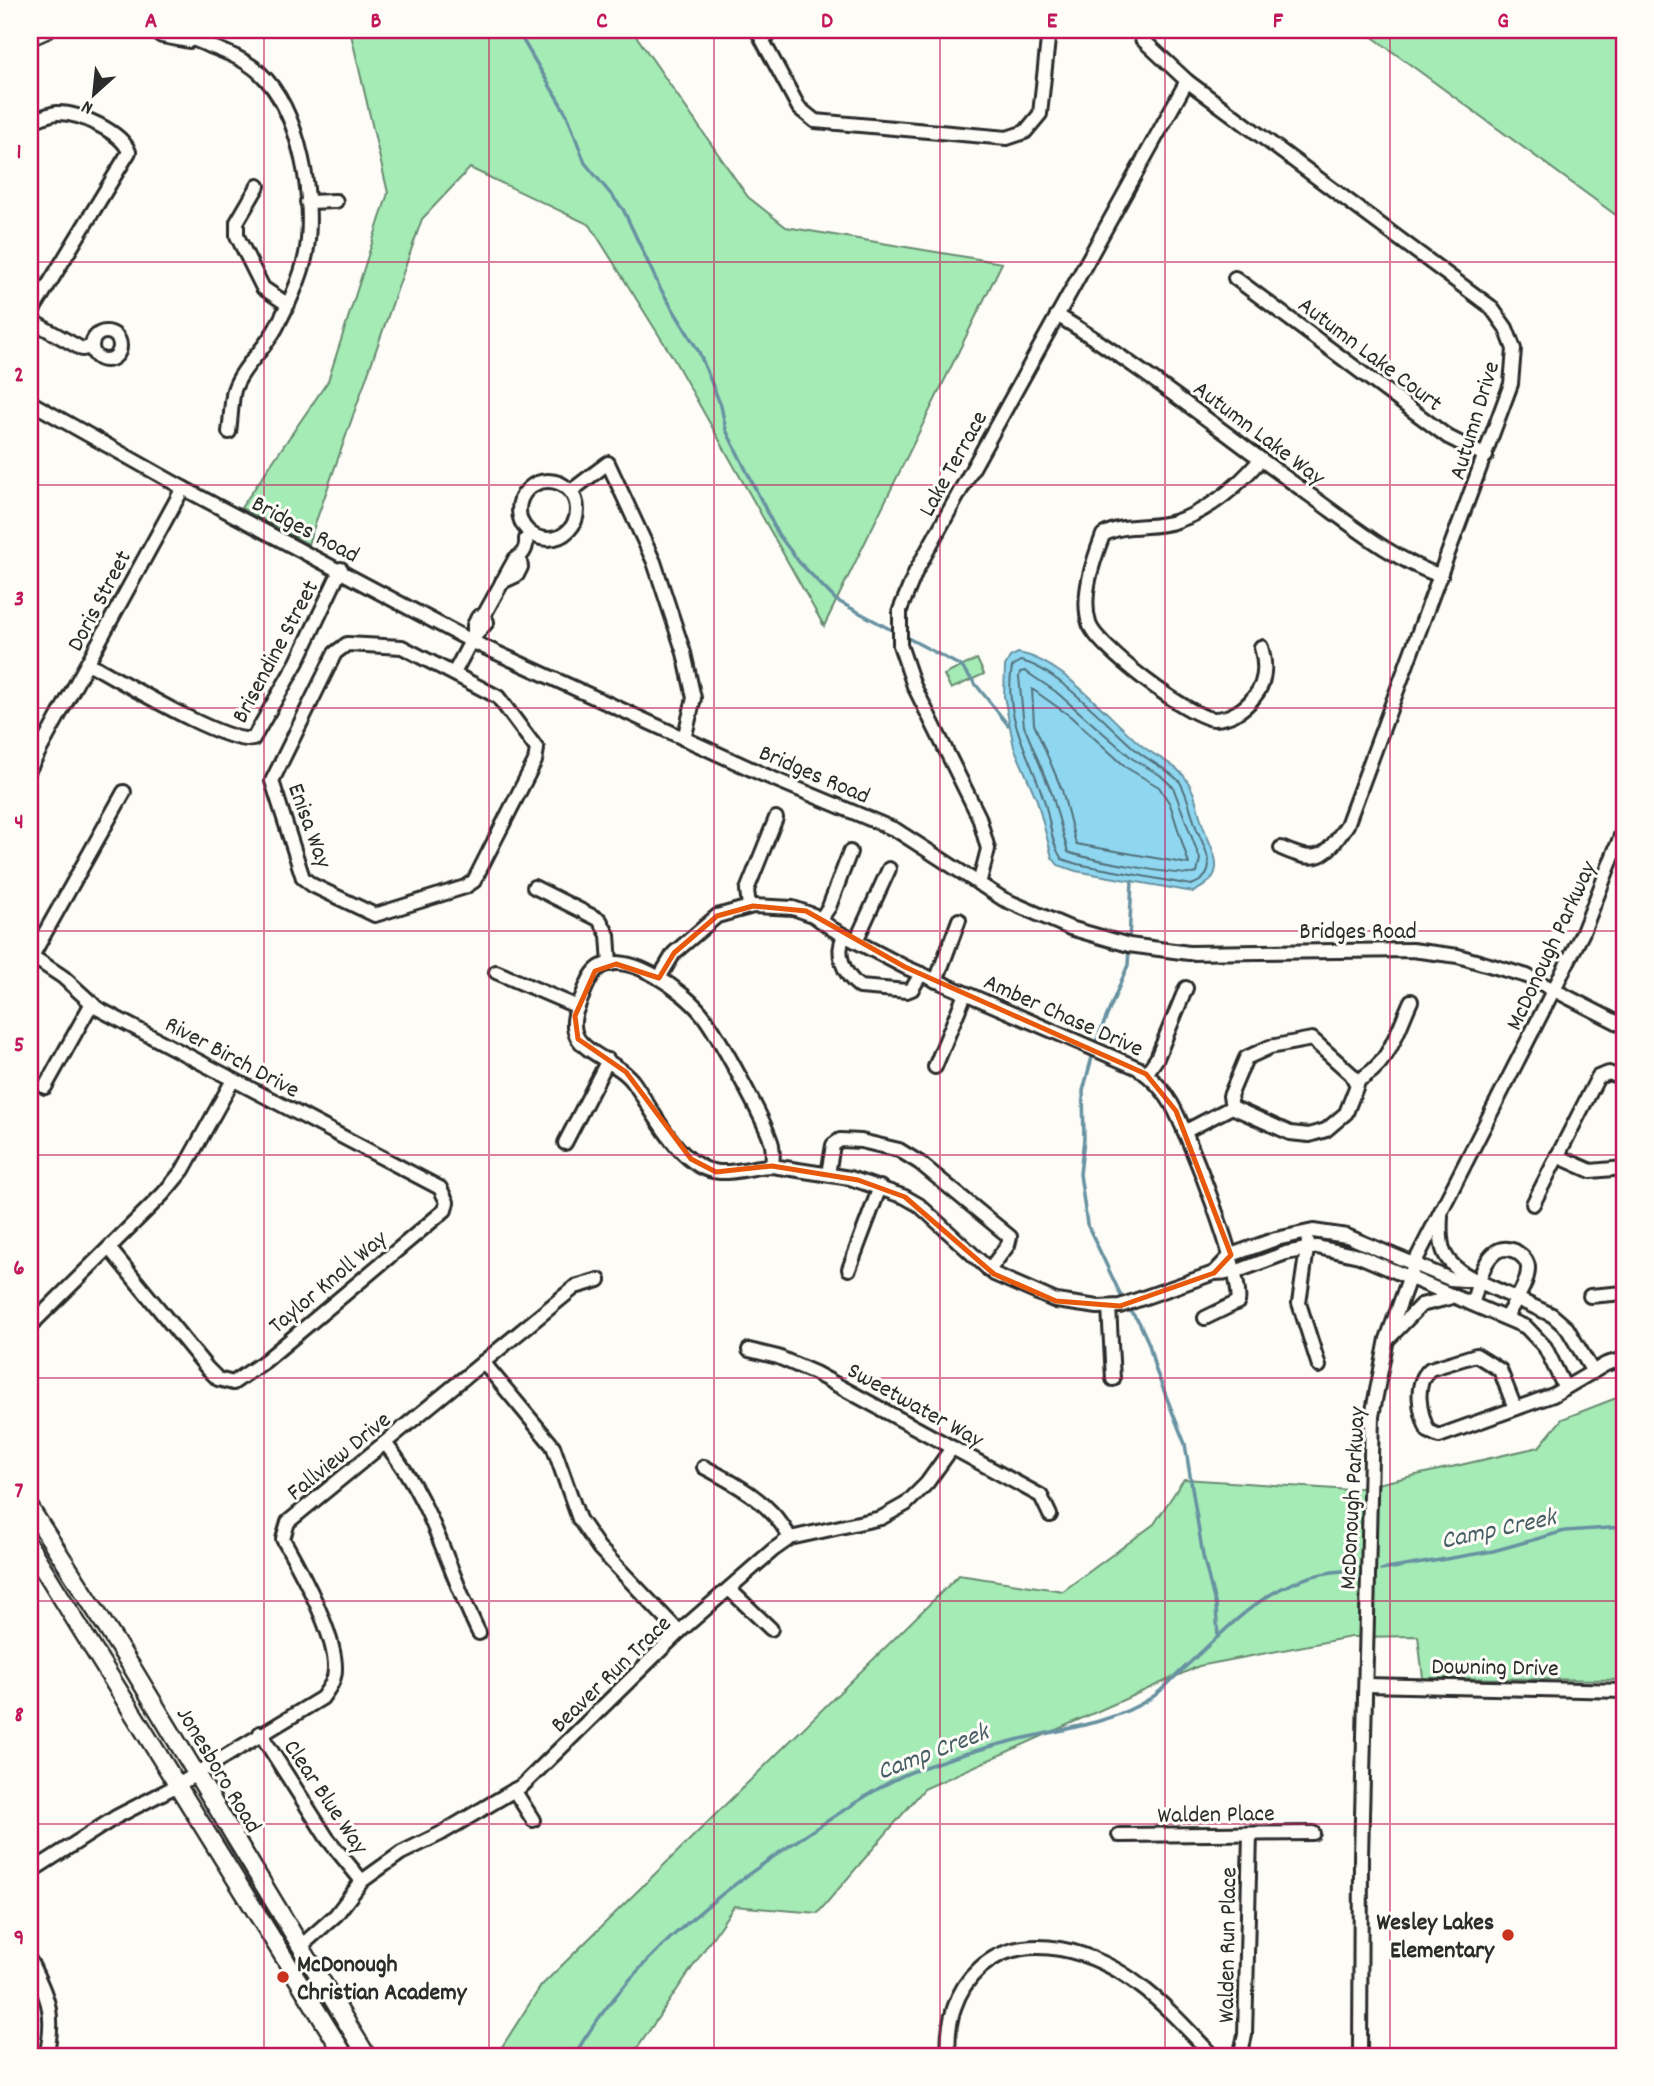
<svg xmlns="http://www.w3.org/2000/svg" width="1654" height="2086" viewBox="0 0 1654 2086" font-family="Dekko,sans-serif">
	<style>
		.green { fill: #a5ebb6; stroke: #688b70; stroke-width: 2 }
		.water { fill: #8fd7f0; stroke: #6792a1; stroke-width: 2 }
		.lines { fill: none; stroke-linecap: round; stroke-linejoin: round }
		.shore { stroke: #53707a; stroke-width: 2 }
		.stream { stroke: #6792a1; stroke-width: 3.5 }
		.minor-casing { stroke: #2b2b2b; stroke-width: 18 }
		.major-casing { stroke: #2b2b2b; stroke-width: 21 }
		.minor { stroke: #fdfcf7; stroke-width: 12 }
		.major { stroke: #fdfcf7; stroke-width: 16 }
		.marked { fill: none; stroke: #e8590c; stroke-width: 5; stroke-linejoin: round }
		.grid { fill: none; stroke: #c2185b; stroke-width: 2; stroke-opacity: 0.55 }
		.poi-dot { fill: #c8321e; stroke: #fdfcf7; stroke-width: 2.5 }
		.labels { text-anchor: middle; stroke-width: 6; stroke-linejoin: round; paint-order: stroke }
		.street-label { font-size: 24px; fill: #2b2b2b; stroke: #fdfcf7 }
		.poi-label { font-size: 24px; font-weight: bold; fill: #2b2b2b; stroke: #fdfcf7; text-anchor: end }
		.water-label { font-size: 26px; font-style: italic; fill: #495f66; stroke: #fdfcf7 }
		.neatline { fill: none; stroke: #c2185b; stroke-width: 2.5 }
		.grid-label { font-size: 23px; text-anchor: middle; font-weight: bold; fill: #c2185b }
	</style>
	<rect width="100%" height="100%" fill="#fdfcf7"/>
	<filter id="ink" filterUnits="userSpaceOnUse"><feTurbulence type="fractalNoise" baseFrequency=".0143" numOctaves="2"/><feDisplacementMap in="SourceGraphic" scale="14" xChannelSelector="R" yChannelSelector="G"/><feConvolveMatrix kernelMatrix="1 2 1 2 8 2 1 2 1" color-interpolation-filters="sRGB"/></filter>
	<g filter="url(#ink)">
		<g class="green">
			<path d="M350,30H632L748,197L786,227L1002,263L824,626L672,356L590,225L470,168L422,219L308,544L241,508L328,381L388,193Z"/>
			<path d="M1363,30H1624V221Z"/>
			<path d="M977,659L984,674L951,689L944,675Z"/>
			<path d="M1624,1395V1680L1423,1678L1418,1636L1351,1637L1199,1666L924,1789L818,1913L734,1906L632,2056H496L541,1986L959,1575L1063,1591L1154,1524L1184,1479L1351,1490L1539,1447L1562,1419Z"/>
		</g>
		<path class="water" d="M1018,653C1062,660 1108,717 1141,745C1155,757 1172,762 1184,776C1196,791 1197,809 1203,826C1214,855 1230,875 1193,892L1076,871L1058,865L1052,857L1037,800L1014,747L1004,696L1005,666L1010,657Z"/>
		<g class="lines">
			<g class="shore">
				<path d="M1020,661C1054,666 1109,727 1136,750C1151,763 1167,768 1180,782C1189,798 1191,814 1197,830C1206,850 1221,875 1191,885L1077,864L1062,859C1050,842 1050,816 1043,797C1029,753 1003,716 1012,667Z"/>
				<path d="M1025,671L1055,691L1133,759L1160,775L1173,787L1200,859L1197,873C1186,878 1082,858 1068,852L1052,794L1024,726L1019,677L1020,672Z"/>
				<path d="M1032,689L1070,716L1127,768L1159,787L1170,804L1189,864L1076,844L1062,790L1034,724Z"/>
			</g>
			<g class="stream">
				<path d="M517,30L567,115L585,163L623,209L660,288L699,352L721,406L726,430L778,534L799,562L836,600L897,633"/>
				<path d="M904,636L961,666L1008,725"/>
				<path d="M1129,941L1132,881"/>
				<path d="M1124,1302L1087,1224L1080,1174L1084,1139L1083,1091L1096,1042L1128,965L1129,949"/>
				<path d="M1128,1308L1139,1322L1149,1344L1155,1368L1185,1444L1203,1556L1216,1607L1218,1637"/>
				<path d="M1381,1570L1493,1551L1565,1531L1624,1527"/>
				<path d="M574,2056C633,1954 734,1880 832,1818C860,1800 888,1780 919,1769C952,1757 987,1747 1020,1739C1064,1729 1113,1723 1151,1698C1162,1691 1172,1679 1182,1670C1237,1620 1275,1572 1355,1570"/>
			</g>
			<g class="minor-casing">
				<g id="minor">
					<path d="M152,30L162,36L189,41"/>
					<path d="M174,30C202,46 236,51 260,73C300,110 316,202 306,254C301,279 288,305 276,328C265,349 241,368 234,390C231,403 231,419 229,432"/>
					<path d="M757,30L799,108L815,121L1007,138L1025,132L1040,114L1049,30"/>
					<path d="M1140,30L1142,39L1187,81L1491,307L1506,328L1514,349L1511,384L1347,825C1325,857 1319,865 1281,848"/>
					<path d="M762,39L776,30"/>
					<path d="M30,122C38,119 48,114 57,113C78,112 122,132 129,152L30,315"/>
					<path d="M258,186L237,222V236L263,288L287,304"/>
					<path d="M307,202L336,201"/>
					<path d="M1235,278L1448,437L1486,456"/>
					<path d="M1057,315C1147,370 1228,437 1314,498C1354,527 1394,560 1441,576"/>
					<path d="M30,320L82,349L92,347"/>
					<circle cx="106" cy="346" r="14"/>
					<path d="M30,402L183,488L471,641L762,774L896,830L1003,899L1070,928L1129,945L1189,953L1412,950L1458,956L1527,976L1624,1026"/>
					<path d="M1260,460C1237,487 1211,510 1177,521C1153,530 1125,522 1103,535C1093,561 1081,596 1089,623C1095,646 1190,718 1214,719C1230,719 1245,709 1254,697C1266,683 1266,664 1261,647"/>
					<circle cx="548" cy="510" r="29"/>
					<path d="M571,491L608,463L654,562L684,653L694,698L684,739"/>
					<path d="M502,582L517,575L521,567L519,557"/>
					<path d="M474,635V625L478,617L484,615L515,559C523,555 527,549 526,539"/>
					<path d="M347,644L402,647L498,697L537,749L535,761L474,881L465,887L375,915L312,885L303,878L272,781L335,653Z"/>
					<path d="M88,663C120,680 224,744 253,739L297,662L341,569"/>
					<path d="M454,673L471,641L487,622L484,615"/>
					<path d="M30,768L183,488"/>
					<path d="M979,884L988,849L979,817L914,686L900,645V610L916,571L1187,81"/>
					<path d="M534,887L600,920L608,935L610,964"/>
					<path d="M749,906L747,890L776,818"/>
					<path d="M820,920L829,907L850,852"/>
					<path d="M844,936C835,954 844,975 860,987L907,991L912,989L921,974"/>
					<path d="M856,941L889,869"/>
					<path d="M30,955L63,977L97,1008L440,1188L447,1202L445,1210L265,1361L233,1383L218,1379L207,1368L109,1248"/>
					<path d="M32,956L124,792"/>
					<path d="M496,972L578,1007"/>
					<path d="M659,978L674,953L717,916L753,906L793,908L813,915L834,930L905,967L1138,1068C1151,1077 1163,1089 1171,1103C1187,1130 1244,1277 1238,1302L1205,1318"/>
					<path d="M936,981L959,920"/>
					<path d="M1312,1039L1351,1074L1357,1085L1346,1113L1326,1130L1309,1135L1290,1133L1232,1107L1230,1096L1246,1058L1270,1047Z"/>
					<path d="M935,1067L965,994"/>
					<path d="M1146,1074L1157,1058L1186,988"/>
					<path d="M1356,1081C1389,1067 1397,1031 1411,1001"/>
					<path d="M45,1087L92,1003"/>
					<path d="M1184,1132L1232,1107"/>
					<path d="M565,1143L608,1060"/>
					<path d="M1557,1156L1591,1171L1624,1168"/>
					<path d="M772,1166C755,1166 737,1173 720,1172C680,1170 654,1112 634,1083C620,1063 587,1055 577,1037C570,1023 576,1010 582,997C586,987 591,971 602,966C631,952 685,992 702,1014C716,1031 767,1124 772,1145C773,1152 773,1159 772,1166L850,1178L905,1197L919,1205L994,1274L1056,1301L1098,1307L1120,1306L1214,1273L1235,1272L1286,1253L1317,1247L1359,1256L1526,1327L1545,1347L1565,1388"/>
					<path d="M828,1174L833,1145L840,1140L861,1141L899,1150L920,1163L1010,1237L1008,1245L989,1270"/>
					<path d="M1533,1204L1598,1077L1609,1073L1624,1079"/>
					<path d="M1441,1216C1439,1248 1442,1263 1472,1278"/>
					<path d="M1308,1242L1299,1303L1319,1366"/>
					<path d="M849,1269L880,1187"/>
					<path d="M1214,1273L1231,1255L1276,1239L1313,1231L1347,1236L1450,1279L1478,1281L1552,1315L1567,1328L1593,1372"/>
					<path d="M1590,1296L1624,1293"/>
					<path d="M1473,1302C1478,1284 1487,1238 1515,1251C1521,1255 1527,1259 1528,1267C1529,1283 1513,1304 1506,1317"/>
					<path d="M1109,1307L1113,1379"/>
					<path d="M30,1326L163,1194L183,1170L233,1080"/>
					<path d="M1388,1339L1421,1305L1449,1298"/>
					<path d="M749,1350L778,1357L815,1373L1041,1496L1050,1515"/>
					<path d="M483,1362L553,1446L579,1519L599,1548L679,1632"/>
					<path d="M1515,1408L1500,1370L1476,1355L1430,1369C1413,1384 1420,1413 1428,1431L1439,1436L1553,1395L1606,1364L1624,1359"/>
					<path d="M385,1443C434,1503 445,1565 479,1633"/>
					<path d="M704,1467C738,1485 772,1503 790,1538"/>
					<path d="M730,1590L771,1629"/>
					<path d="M1366,1685L1624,1691"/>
					<path d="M260,1733L327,1838L362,1881"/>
					<path d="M514,1790L533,1820"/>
					<path d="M1119,1835L1313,1833"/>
					<path d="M30,1872L116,1817L178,1785L322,1698C329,1688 335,1681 335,1669C336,1635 300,1569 283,1539L288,1522L575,1287L599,1280"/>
					<path d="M301,1946L336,1915L362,1881L401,1853L440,1834L523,1785L679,1632L773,1550L790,1538L881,1518L906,1504L927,1483L952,1448"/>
					<path d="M30,1961C48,1998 56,2014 46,2056"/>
					<path d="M949,2056C946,2024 955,1990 980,1968C1025,1928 1097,1952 1139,1985C1166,2005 1190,2032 1213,2056"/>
					<path d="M1240,2056L1245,2035L1250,1834"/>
					<path d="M1360,2056L1361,1857L1372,1416L1387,1339L1415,1262L1583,932L1624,828"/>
				</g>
			</g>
			<g class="major-casing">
				<g id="major">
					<path d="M30,37L46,30"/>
					<path d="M30,1508L133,1669L367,2056"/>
					<path d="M30,1547L345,2056"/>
				</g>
			</g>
			<use href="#minor" class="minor"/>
			<use href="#major" class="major"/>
		</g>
	</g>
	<path class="marked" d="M753,906L806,911L905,967L1146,1074L1176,1111L1231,1255L1214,1273L1120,1306L1056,1301L994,1274L905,1197L858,1180L772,1166L716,1172L691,1159L626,1072L578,1039L575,1016L595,971L616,964L659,978L674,953L717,916Z"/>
	<path class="grid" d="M264,30V2056M489,30V2056M714,30V2056M940,30V2056M1165,30V2056M1390,30V2056M30,262H1624M30,485H1624M30,708H1624M30,931H1624M30,1155H1624M30,1378H1624M30,1601H1624M30,1824H1624"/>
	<g class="poi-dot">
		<circle cx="1508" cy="1935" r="7"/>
		<circle cx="283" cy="1977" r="7"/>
	</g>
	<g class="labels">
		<g class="street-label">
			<text transform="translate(1371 353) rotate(37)" y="8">Autumn Lake Court</text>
			<text transform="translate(1473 420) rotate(-73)" y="8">Autumn Drive</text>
			<text transform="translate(1260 432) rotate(37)" y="8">Autumn Lake Way</text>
			<text transform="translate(952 463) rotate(-61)" y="8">Lake Terrace</text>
			<text transform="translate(306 528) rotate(28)" y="8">Bridges Road</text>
			<text transform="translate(98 600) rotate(-62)" y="8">Doris Street</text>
			<text transform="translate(274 651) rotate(-62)" y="8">Brisendine Street</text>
			<text transform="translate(815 773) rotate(23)" y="8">Bridges Road</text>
			<text transform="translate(311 825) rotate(70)" y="8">Enisa Way</text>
			<text x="1358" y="938">Bridges Road</text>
			<text transform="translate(1550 945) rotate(-65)" y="8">McDonough Parkway</text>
			<text transform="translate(1064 1014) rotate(24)" y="8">Amber Chase Drive</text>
			<text transform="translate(233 1056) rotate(28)" y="8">River Birch Drive</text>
			<text transform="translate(327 1281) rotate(-40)" y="8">Taylor Knoll Way</text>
			<text transform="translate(916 1404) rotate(29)" y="8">Sweetwater Way</text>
			<text transform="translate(338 1455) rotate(-39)" y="8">Fallview Drive</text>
			<text transform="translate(1351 1498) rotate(-87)" y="8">McDonough Parkway</text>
			<text transform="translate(1495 1666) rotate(1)" y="8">Downing Drive</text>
			<text transform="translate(610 1673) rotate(-44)" y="8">Beaver Run Trace</text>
			<text transform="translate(220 1769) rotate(59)" y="8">Jonesboro Road</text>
			<text transform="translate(327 1796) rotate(56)" y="8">Clear Blue Way</text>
			<text transform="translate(1216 1813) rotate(-1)" y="8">Walden Place</text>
			<text transform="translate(1226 1945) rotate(-89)" y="8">Walden Run Place</text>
		</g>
		<g class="poi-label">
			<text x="1494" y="1929">Wesley Lakes<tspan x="1494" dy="28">Elementary</tspan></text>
			<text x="297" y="1971" text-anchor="start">McDonough<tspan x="297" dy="28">Christian Academy</tspan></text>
		</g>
		<g class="water-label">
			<text transform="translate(1498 1527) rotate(-12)" y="9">Camp Creek</text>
			<text transform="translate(932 1750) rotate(-21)" y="9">Camp Creek</text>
		</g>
	</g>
	<rect width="1654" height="2086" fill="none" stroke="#fdfcf7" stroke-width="77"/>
	<g transform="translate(94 94) rotate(207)" stroke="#fdfcf7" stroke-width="5" paint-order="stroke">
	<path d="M0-5L12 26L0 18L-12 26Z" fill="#2b2b2b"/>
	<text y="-10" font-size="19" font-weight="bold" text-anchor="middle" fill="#2b2b2b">N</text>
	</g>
	<rect x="38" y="38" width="1578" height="2010" class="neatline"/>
	<g class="grid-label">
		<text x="151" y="27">A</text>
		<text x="376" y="27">B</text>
		<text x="602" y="27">C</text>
		<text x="827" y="27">D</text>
		<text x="1052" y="27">E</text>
		<text x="1278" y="27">F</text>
		<text x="1503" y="27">G</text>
		<text x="19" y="158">1</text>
		<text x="19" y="381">2</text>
		<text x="19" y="605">3</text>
		<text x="19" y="828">4</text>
		<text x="19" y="1051">5</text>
		<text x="19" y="1274">6</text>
		<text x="19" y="1497">7</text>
		<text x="19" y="1721">8</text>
		<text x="19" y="1944">9</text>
	</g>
</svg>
